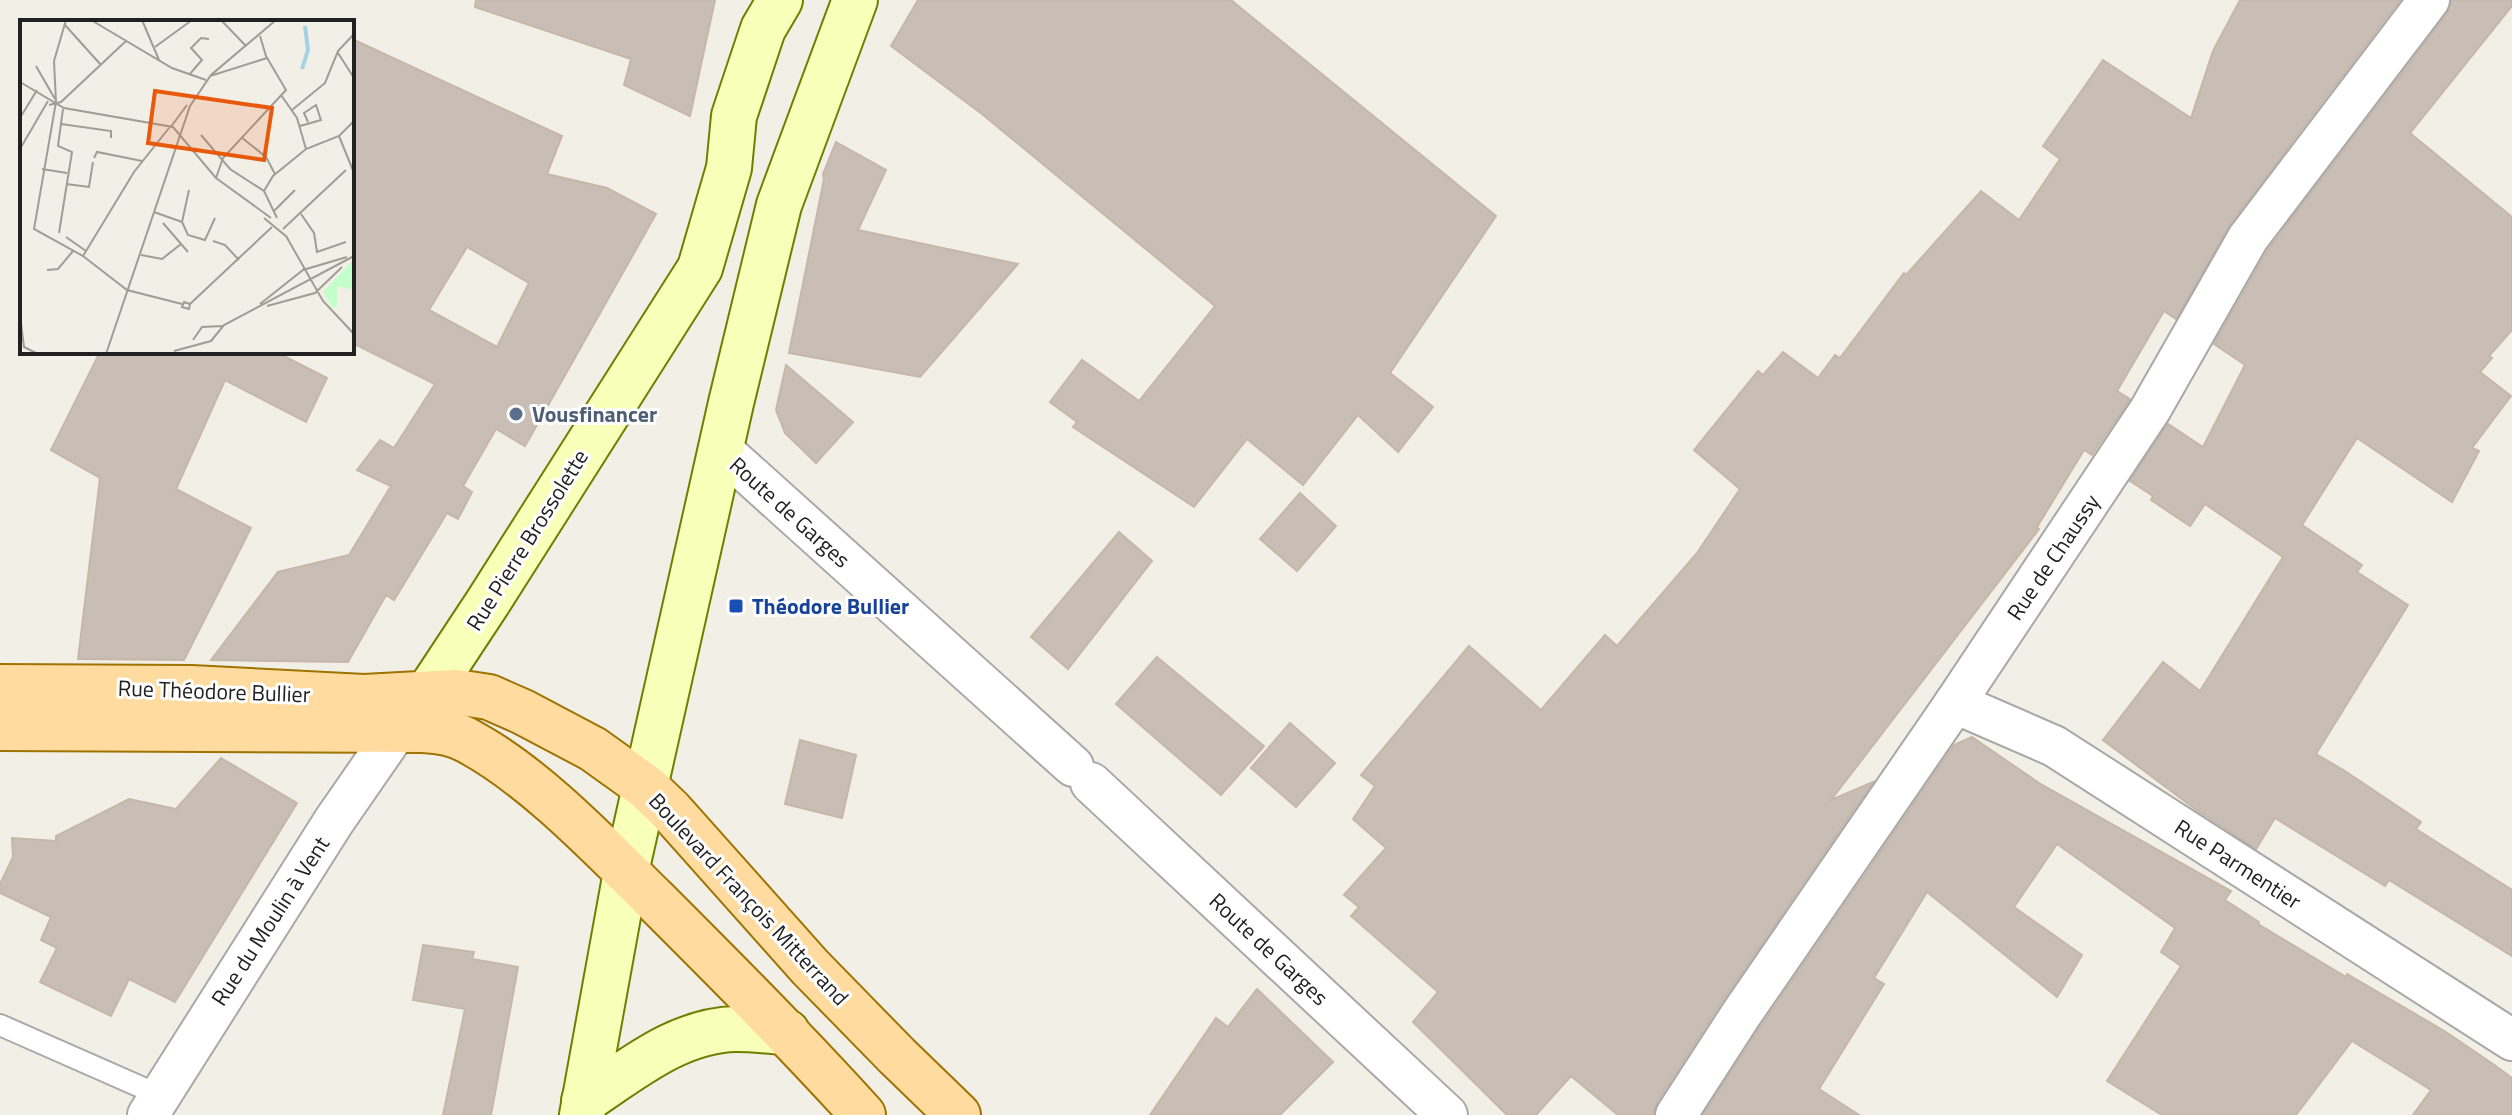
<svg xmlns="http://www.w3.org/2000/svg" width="2512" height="1115" viewBox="0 0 2512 1115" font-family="'Titillium Web',sans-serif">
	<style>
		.building { fill: #c8beb6; stroke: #c6b7a8; stroke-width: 2; fill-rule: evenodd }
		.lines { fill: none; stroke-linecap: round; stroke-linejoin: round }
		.service-casing { stroke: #a8a8a8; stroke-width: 24 }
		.minor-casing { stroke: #a8a8a8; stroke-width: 44 }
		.secondary-casing { stroke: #6c8000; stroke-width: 48 }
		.primary-casing { stroke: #9e7300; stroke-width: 48 }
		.service { stroke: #fff; stroke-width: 20 }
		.minor { stroke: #fff; stroke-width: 40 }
		.secondary { stroke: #f8ffb8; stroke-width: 44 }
		.primary { stroke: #ffdb9f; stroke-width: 44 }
		.service-dot { fill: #5c6f8a; stroke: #fff; stroke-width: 3 }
		.transit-dot { fill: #1a4fb4; stroke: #fff; stroke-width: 3 }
		.labels { text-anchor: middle; stroke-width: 6; stroke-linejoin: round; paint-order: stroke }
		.service-label { font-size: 22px; font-weight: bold; fill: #4e5e75; stroke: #fff; text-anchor: start }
		.street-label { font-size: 22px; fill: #212121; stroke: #fff }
		.transit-label { font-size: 22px; font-weight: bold; fill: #164399; stroke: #fff; text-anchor: start }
		.inset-river { fill: none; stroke: #a4d2e4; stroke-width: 4 }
		.inset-road { fill: none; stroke: #9e9d98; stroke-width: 2 }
		.view { fill: #e8590c; fill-opacity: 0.15; stroke: #e8590c; stroke-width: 4 }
		.inset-edge { fill: none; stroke: #212121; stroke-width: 4 }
	</style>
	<rect width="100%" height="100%" fill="#f2efe7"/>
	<g class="building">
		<path d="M476,0H715L690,116L624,85L631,59L475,7Z"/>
		<path d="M918,0H1231L1496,216L1390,373L1433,407L1398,452L1358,415L1303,485L1247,439L1194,507L1073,427L1077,422L1050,402L1082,360L1139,401L1215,306L982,114L891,46Z"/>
		<path d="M2240,0H2400L2230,224L2176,319L2164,311L2117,391L2130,399L2092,455L2084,450L2037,527L2039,529L1831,800L1873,782L1723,1000L1657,1102L1653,1115H1618L1571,1076L1536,1115H1507L1413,1022L1438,992L1351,916L1359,907L1344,895L1386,848L1353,819L1375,786L1361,775L1469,646L1541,710L1605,635L1617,646L1697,553L1740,489L1694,450L1758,371L1763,375L1783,352L1818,378L1835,355L1840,358L1904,273L1906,275L1981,191L2019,220L2060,159L2043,146L2103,60L2191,118L2213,51Z"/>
		<path d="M2452,0H2512V6L2410,133L2512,217V330L2489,356L2492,358L2480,372L2511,396L2472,448L2479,451L2452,502L2357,438L2302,525L2362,565L2357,572L2408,605L2316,754L2345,771L2421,822L2416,829L2512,890V956L2389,880L2385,886L2275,818L2256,849L2195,809L2103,740L2163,662L2200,691L2283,557L2205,504L2190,526L2151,500L2153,496L2130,481L2168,424L2203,447L2245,365L2214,344L2267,251L2447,14Z"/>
		<path d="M352,39L562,136L547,174L607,188L656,214L525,446L496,429L463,486L472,492L458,519L447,513L394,600L386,595L348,662L211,660L278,572L349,555L391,486L357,470L380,440L394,448L435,384L352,343ZM467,247L529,283L497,347L429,310Z"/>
		<path d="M836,142L886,170L858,230L1018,264L920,377L789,353L824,179L823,174Z"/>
		<path d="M100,352H276L327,378L306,422L225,380L176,489L251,528L184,660L78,659L100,478L51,450Z"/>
		<path d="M786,365L853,422L816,463L785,433L776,410Z"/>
		<path d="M1300,493L1336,526L1297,571L1260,539Z"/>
		<path d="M1119,532L1152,561L1068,669L1031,637Z"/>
		<path d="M1157,657L1264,746L1221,795L1116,704Z"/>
		<path d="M1290,723L1335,763L1296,807L1251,768Z"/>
		<path d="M1972,737L2039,783L2231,891L2225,900L2259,922L2258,924L2346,977L2347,974L2446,1032L2493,1064L2512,1078V1115H2413L2431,1090L2352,1041L2296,1115H2162L2107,1081L2181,966L2161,952L2175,928L2057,844L2014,907L2082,955L2057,997L1927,892L1874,978L1884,984L1819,1089L1859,1115H1703L1761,1026L1954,745Z"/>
		<path d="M800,740L856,755L842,818L785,804Z"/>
		<path d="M221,758L297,803L175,1002L129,979L111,1016L40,982L57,948L41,940L51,917L0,893V884L13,857L12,838L56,841V836L129,799L176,809Z"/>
		<path d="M423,945L474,952L472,959L518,967L491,1115H443L465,1009L413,1000Z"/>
		<path d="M1257,989L1333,1062L1280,1115H1150L1216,1018L1228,1027Z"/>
	</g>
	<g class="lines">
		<g class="service-casing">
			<path id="service" d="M0,1025L159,1095"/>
		</g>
		<g class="minor-casing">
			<g id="minor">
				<path d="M722,450L1073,766"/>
				<path d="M1955,703L2054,746L2512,1040"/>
				<path d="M1091,783L1447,1115"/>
				<path d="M148,1115L334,821L397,730"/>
				<path d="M1676,1115L1742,1013L1955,703L2150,410L2248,238L2429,0"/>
			</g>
		</g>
		<g class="secondary-casing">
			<g id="secondary">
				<path d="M424,724L428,693L488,602L700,268L729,168L734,116L763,29L780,0"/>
				<path d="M584,1101C631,1070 678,1030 736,1029C753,1029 770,1031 787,1032"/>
				<path d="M582,1115L626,872L731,403L779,205L855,0"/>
			</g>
		</g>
		<g class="primary-casing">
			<g id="primary">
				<path d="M0,687L191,688L364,697L456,692L489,697L523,712L593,749L646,787L670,810L810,967L897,1056L958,1115"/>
				<path d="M0,728L423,730C440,731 455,733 470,742C536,778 601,847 655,900C726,971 796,1041 863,1115"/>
			</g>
		</g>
		<use href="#service" class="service"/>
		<use href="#minor" class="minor"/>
		<use href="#secondary" class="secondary"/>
		<use href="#primary" class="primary"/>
	</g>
	<circle class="service-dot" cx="516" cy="414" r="8"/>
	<rect class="transit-dot" x="728" y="598" width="16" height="16" rx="4"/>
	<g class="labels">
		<g class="service-label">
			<text x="532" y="422">Vousfinancer</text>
		</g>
		<g class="street-label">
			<text transform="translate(790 512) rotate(42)" y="8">Route de Garges</text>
			<text transform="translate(527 540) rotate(-58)" y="8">Rue Pierre Brossolette</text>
			<text transform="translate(2053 557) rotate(-56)" y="8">Rue de Chaussy</text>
			<text transform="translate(214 691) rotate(2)" y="8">Rue Théodore Bullier</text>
			<text transform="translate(2238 864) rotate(33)" y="8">Rue Parmentier</text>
			<text transform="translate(749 899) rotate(47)" y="8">Boulevard François Mitterrand</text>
			<text transform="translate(270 921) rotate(-57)" y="8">Rue du Moulin à Vent</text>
			<text transform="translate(1269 949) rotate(43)" y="8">Route de Garges</text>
		</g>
		<g class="transit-label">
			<text x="752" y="614">Théodore Bullier</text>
		</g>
	</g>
	<g transform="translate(20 20)">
		<rect width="334" height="334" fill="#f2efe7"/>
		<path d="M334,239V270L317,266V286L312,288L303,272Z" fill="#c2ffca"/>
		<path class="inset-river" d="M282,49L288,30L285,6"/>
		<path class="inset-road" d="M46,0L34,41L36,82L14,209L63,236L107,270L162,284M71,0L152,48L186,60M122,0L139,40M201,0L225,25M45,5L81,45M135,27L172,0M318,33L334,58M16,46L35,79M169,55L182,40L171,28L181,18L189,19M190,56L247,38M0,62L44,88L153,107L196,158L251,198M261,75L277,98L286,129M29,85L41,82L106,21M272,90L305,63L318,31L334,14M0,98L17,70M41,104L91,111V118M280,106L301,100L296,85L284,93L288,102M150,108L167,85M181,115L210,149L244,171L257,198M319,116L334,153M221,117L246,137L255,154M0,129L28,81M74,138L77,132L122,141M22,149L47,153M196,158L203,138L266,70L246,36L240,16M46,164L69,167L73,142M244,171L253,156L286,129L319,116L334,101M254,191L275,170M134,192L162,202M281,194L294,213L297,232L326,222M244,198L267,217M162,202L168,215L185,220L195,198M162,202L169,170M143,203L168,232M263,209L326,150M39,213L52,132L38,126L43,89M266,216L303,281L334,314M46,217L66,231M193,221L205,225L219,240M121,235L142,239L161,224M63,236L114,152L149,108M27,250L38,249L53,231M164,282L170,284L169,289L162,287ZM170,284L252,207M240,284L283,250L327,237M247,286L295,273L322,247M0,295L4,327L18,334M173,320L182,307L202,306M154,331L191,321L204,305L334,236M86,334L170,86L191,55L256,0"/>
		<path class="view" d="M135,71L252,88L244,140L128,123Z"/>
		<rect width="334" height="334" class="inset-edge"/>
	</g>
</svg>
